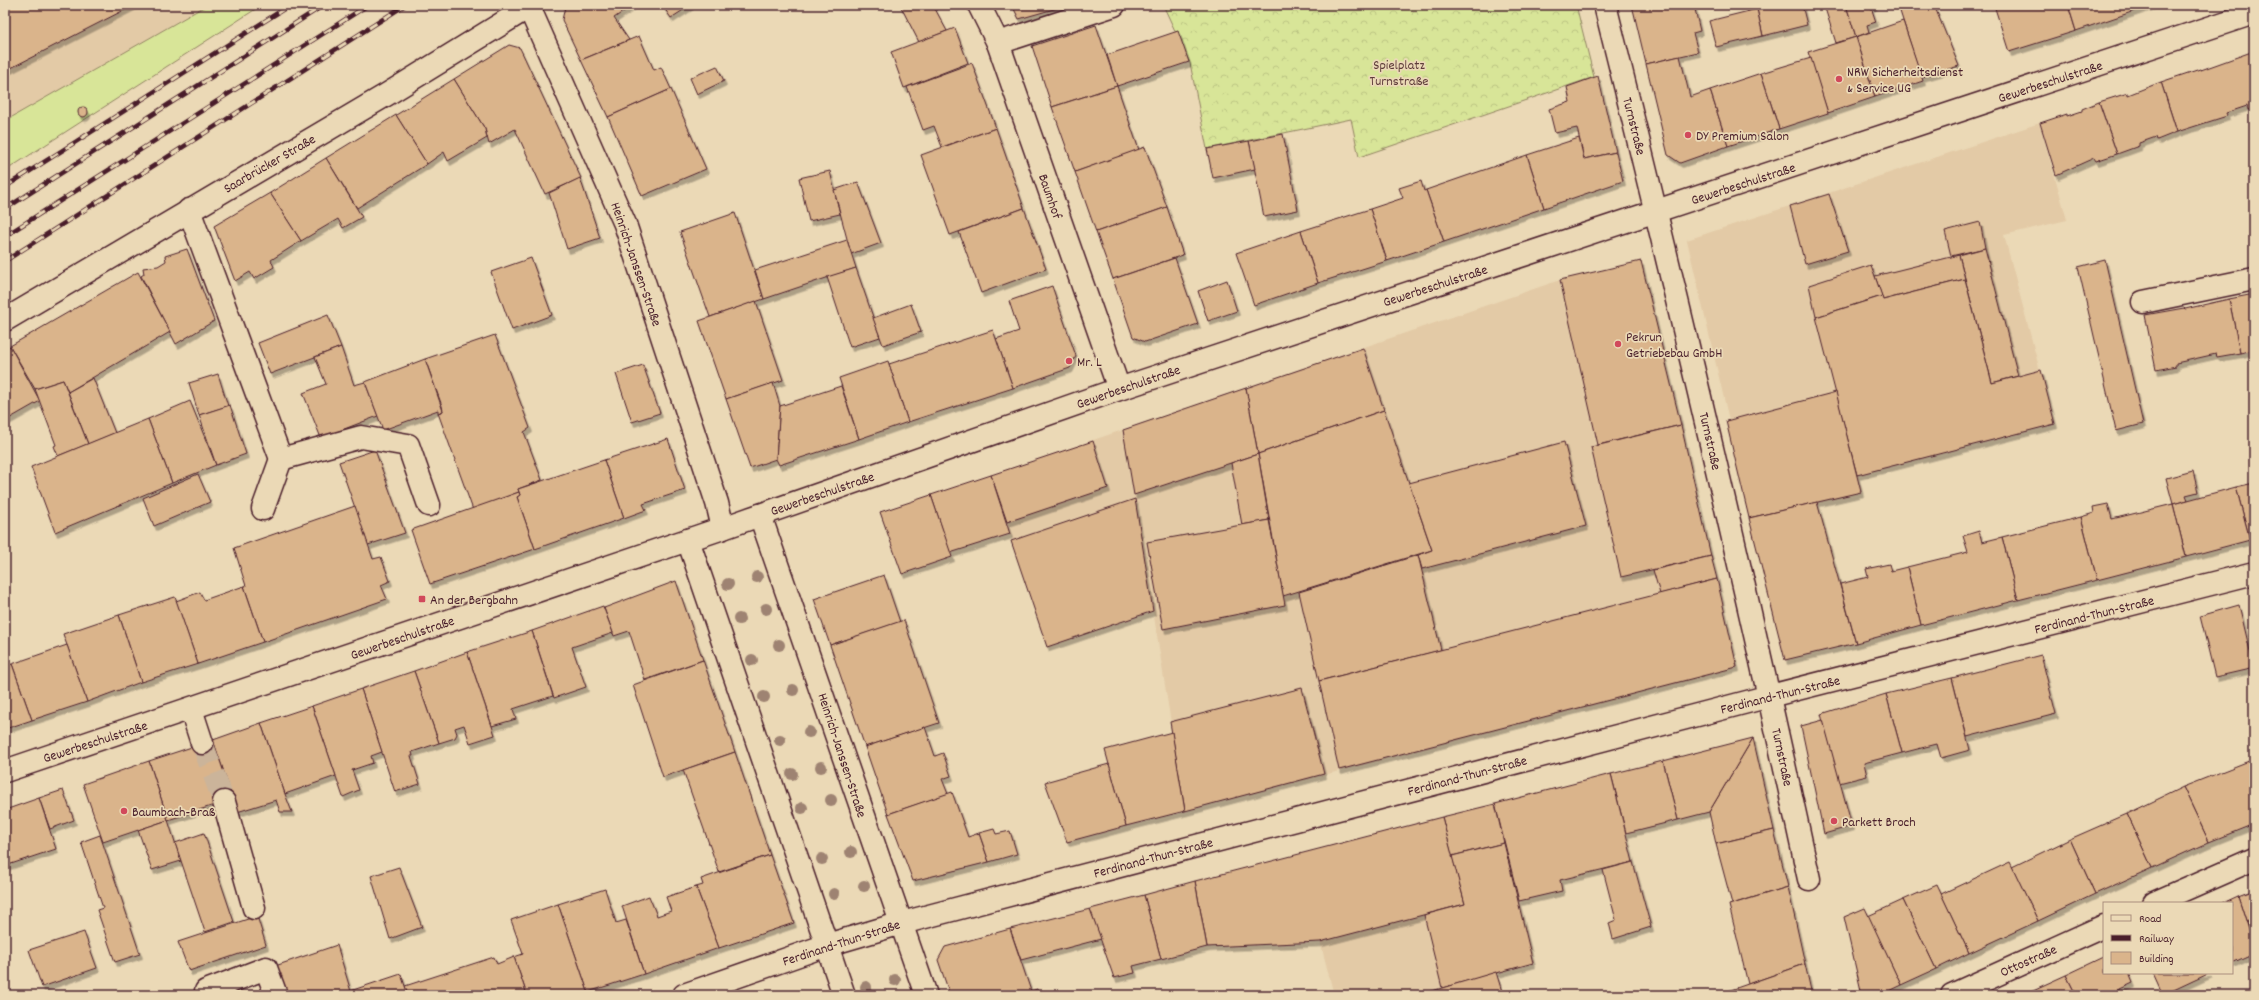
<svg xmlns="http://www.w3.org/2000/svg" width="2259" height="1000" viewBox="0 0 2259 1000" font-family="Dekko,sans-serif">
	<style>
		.built { fill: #e3caa6 }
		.grass { fill: #d8e598; stroke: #918262 }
		.forest { fill: url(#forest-crowns); stroke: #918262 }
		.building { fill: #dab48b; stroke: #4a1f2b; filter: url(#shadow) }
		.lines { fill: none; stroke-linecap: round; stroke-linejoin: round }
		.minor-tunnel { stroke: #cbb49a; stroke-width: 22; stroke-dasharray: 22 11; stroke-linecap: butt }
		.minor-casing { stroke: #4a1f2b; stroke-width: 25 }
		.minor { stroke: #ebd9b6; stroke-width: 22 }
		.rail-casing { stroke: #4a1f2b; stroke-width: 4.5 }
		.rail { stroke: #ebd9b6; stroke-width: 3; stroke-dasharray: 9; stroke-linecap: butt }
		.tree { fill: #9e8372 }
		.poi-dot { fill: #d1495b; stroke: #ebd9b6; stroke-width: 1.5 }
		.labels { text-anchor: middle; stroke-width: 3.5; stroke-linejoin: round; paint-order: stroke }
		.park-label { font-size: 14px; fill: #5f3d3b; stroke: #ebd9b6 }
		.poi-label { font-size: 14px; fill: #4a1f2b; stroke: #ebd9b6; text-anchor: start }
		.street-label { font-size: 14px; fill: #4a1f2b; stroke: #ebd9b6 }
	</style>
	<defs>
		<pattern id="forest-crowns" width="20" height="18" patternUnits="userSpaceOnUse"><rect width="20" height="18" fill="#d8e598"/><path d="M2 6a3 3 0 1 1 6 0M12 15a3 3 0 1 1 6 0" fill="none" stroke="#bbc483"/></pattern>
		<filter id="shadow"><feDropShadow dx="2.5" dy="4.5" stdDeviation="0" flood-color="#0004"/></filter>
	</defs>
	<rect width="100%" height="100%" fill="#ebd9b6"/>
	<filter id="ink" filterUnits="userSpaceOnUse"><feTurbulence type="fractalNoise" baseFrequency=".025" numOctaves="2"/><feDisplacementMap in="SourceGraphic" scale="8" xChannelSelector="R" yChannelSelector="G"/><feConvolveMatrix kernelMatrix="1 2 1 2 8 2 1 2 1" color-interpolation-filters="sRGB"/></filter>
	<g filter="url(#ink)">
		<g class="built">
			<path d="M5,5H207L5,121Z"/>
			<path d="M2040,123L2067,220L2004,235L2054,424L1858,475L1862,492L1818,503L1856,643L1785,660L1687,240Z"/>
			<path d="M1642,261L1737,668L1185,811L1153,610L1047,648L991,475L1560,280Z"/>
			<path d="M1495,805L1534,963L1418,995H1334L1298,856Z"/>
		</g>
		<path class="grass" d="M207,5H262L5,171V121Z"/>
		<path class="forest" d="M1163,5H1576L1594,77L1359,157L1351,119L1207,149L1190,63Z"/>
		<g class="building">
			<path d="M5,5H134L5,71Z"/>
			<path d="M568,5H633L614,18L629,40L581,60L562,20L565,7Z"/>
			<path d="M662,5H691L671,18Z"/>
			<path d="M900,5H933L947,31L919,42Z"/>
			<path d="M1012,5H1068L1019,19Z"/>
			<path d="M1632,5H1694L1700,31L1693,33L1698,52L1646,64Z"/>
			<path d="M1746,5H1802L1807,25L1763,36L1757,9L1748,11Z"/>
			<path d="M1824,5H1846L1856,37L1836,43Z"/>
			<path d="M1846,5H1875L1871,7L1876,22L1867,25L1869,32L1856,37Z"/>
			<path d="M1898,5H1934L1959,66L1921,77Z"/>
			<path d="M1994,5H2068L2076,31L2009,52Z"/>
			<path d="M2068,5H2152L2076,31Z"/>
			<path d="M1757,9L1763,36L1716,47L1709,21Z"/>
			<path d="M1903,21L1923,81L1875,97L1856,37Z"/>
			<path d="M1096,25L1117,86L1052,107L1032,46Z"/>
			<path d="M955,28L968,63L904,88L891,52Z"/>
			<path d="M1178,31L1189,62L1117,86L1107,55Z"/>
			<path d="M639,36L654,70L661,67L671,89L608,117L581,60Z"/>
			<path d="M1856,37L1875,97L1828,113L1808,52Z"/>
			<path d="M509,45L520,48L581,178L545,194L515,129L489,144L485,129L454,79Z"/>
			<path d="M2254,51V108L2248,110L2247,106L2226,113L2227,116L2177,132L2161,82L2200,69L2201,70Z"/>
			<path d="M1680,56L1690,97L1710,90L1728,146L1680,163L1668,155L1646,64Z"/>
			<path d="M1811,58L1828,113L1779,129L1761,73Z"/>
			<path d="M972,63L996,128L942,147L934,126L923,130L907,87Z"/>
			<path d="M717,66L724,81L697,94L690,78Z"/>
			<path d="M1761,73L1779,129L1728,146L1710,90Z"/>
			<path d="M1598,76L1616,152L1584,159L1577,128L1555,133L1549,109L1570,102L1567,87Z"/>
			<path d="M454,79L485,129L487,138L448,161L444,152L427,164L396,115Z"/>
			<path d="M2161,82L2177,132L2157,140L2156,137L2139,143V146L2117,154L2099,102L2128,93V95Z"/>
			<path d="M1117,86L1139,150L1075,172L1052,107Z"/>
			<path d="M671,89L706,169L642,196L608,117Z"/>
			<path d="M2099,102L2117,154L2096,161L2094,158L2056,175L2040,123L2067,114V116L2082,111V109Z"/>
			<circle cx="83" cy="112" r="5"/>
			<path d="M396,115L427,164L357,208L326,158Z"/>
			<path d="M996,128L1024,208L950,235L921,155Z"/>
			<path d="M1283,134L1298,210L1264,217L1249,141Z"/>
			<path d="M1579,138L1584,159L1616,152L1623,181L1544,208L1527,155Z"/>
			<path d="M1249,141L1255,169L1213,178L1207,149Z"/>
			<path d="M1145,147L1167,207L1096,232L1075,172Z"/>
			<path d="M1527,155L1544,208L1444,242L1426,190Z"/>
			<path d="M326,158L362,217L343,228L338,219L301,241L270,193Z"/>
			<path d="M830,171L840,214L809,221L799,178Z"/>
			<path d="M580,178L600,238L567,249L549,193Z"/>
			<path d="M1421,181L1424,191L1426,190L1444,242L1387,261L1370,209L1403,198L1399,188Z"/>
			<path d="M858,182L881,243L851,254L834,190Z"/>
			<path d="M270,193L301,241L271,260L274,267L254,279L250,272L235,281L214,226Z"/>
			<path d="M1829,194L1848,251L1805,264L1790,206Z"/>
			<path d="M1167,207L1183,255L1113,279L1096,232Z"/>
			<path d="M1024,208L1046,269L981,293L959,232Z"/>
			<path d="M1370,209L1387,261L1318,283L1301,231Z"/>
			<path d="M735,213L764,299L710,317L680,232Z"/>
			<path d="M1980,222L1985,248L1951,256L1945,231Z"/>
			<path d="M1301,231L1318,283L1254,305L1236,253Z"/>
			<path d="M847,240L856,268L764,299L755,270Z"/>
			<path d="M1985,248L2018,376L1992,383L1959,255Z"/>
			<path d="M187,249L214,321L176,344L141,276L144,274L143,268L158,266L166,261L165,256Z"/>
			<path d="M1959,255L1965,279L1883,300L1875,276Z"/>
			<path d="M531,258L552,315L512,330L491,272Z"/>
			<path d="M1175,258L1198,324L1145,342L1133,337L1113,279Z"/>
			<path d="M2105,260L2143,424L2116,431L2078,267Z"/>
			<path d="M1641,261L1681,425L1598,445L1560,280Z"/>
			<path d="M1871,265L1882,296L1816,317L1809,285Z"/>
			<path d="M856,268L880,337L850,347L827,277Z"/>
			<path d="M138,272L170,332L68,392L63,380L35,389L10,346Z"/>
			<path d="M1965,279L1992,383L2041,370L2055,424L1857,475L1816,317L1882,296L1883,300Z"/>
			<path d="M1227,280L1237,311L1208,321L1198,291Z"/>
			<path d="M1052,286L1076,356L1070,368L1013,388L996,339L1019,331L1009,301Z"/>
			<path d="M2254,294V350L2240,353L2229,299Z"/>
			<path d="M2229,299L2240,353L2217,357L2216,354L2176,363V366L2156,370L2145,315L2184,308L2185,309Z"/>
			<path d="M756,301L783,380L726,399L699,321Z"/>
			<path d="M911,304L921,332L883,345L873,318Z"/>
			<path d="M328,315L341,347L270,374L258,343Z"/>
			<path d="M993,330L1013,388L908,422L889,364Z"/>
			<path d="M495,335L530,428L524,432L542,480L518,489L519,492L473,510L438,413L443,411L442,406L425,359Z"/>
			<path d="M10,346L40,401L5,421V349Z"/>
			<path d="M341,347L354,385L365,382L378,416L321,438L303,393L326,384L315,357Z"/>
			<path d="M1363,348L1384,410L1258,454L1246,388Z"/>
			<path d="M425,359L443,411L438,413V410L383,430L365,382Z"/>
			<path d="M888,361L908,422L859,439L839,378Z"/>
			<path d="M643,365L660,413L632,422L616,374Z"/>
			<path d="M218,374L228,406L199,415L189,383Z"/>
			<path d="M93,378L115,433L88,444L68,392Z"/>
			<path d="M63,380L88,444L58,456L54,446L56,445L35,389Z"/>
			<path d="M773,383L780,406L776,459L750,468L726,399Z"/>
			<path d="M841,386L859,439L779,465L776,459L780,406Z"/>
			<path d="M1246,388L1258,454L1134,495L1123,430Z"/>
			<path d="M1836,392L1861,492L1749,518L1726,421Z"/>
			<path d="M190,401L216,465L172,483L148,419Z"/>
			<path d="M230,405L246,454L216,465L199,415Z"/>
			<path d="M1384,410L1432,550L1283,596L1258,454Z"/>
			<path d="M148,419L172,483L55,532L31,467Z"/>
			<path d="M1681,425L1711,556L1621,577L1591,447Z"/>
			<path d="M668,439L685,490L643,504L646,510L624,518L604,460Z"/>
			<path d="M1093,441L1108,488L1007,522L991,475Z"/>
			<path d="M1564,442L1586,526L1422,569L1418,555L1432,550L1409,483Z"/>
			<path d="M375,450L405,533L368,545L339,462Z"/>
			<path d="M1258,454L1269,520L1242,525L1231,463Z"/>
			<path d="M604,460L624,518L535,549L517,497L520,495L518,489Z"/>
			<path d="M2193,471L2198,492L2186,495L2188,500L2173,504L2166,478Z"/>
			<path d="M198,474L210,502L154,526L143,498Z"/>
			<path d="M991,475L1010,534L950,553L931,495Z"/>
			<path d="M2254,483V539L2250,540L2236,487Z"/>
			<path d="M2236,487L2250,540L2186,557L2173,504Z"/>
			<path d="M519,492L520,495L517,497L535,549L430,584L411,530Z"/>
			<path d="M931,495L952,557L902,574L880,512Z"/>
			<path d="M1135,499L1153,611L1047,647L1011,541Z"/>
			<path d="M1817,502L1856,643L1785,660L1749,518Z"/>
			<path d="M2108,504L2112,519L2173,504L2186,557L2097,580L2081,517L2094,513L2093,507Z"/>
			<path d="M355,506L373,559L381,557L390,581L381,585L387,599L263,642L244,586H246L234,548Z"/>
			<path d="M2081,517L2097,580L2018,600L2002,537Z"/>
			<path d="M1269,520L1285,605L1163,629L1147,542Z"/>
			<path d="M1979,531L1982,542L2002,537L2018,600L1921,625L1907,567L1968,552L1963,536Z"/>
			<path d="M1418,555L1441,650L1319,681L1299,592Z"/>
			<path d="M1711,556L1717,579L1660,594L1653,570Z"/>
			<path d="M1889,564L1891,571L1907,567L1921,625L1856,643L1840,584L1868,577L1866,569Z"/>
			<path d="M884,575L900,622L830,645L814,599Z"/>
			<path d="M1717,579L1737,667L1339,770L1319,681Z"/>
			<path d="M676,581L703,660L645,680L629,631L614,636L604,608Z"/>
			<path d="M244,586L263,642L198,664L176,601L200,592L204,600Z"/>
			<path d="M175,597L198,664L141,682L119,615Z"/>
			<path d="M2239,605L2254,668L2215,677L2200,616Z"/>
			<path d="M603,606L613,633L572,647L586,687L554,698L532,631Z"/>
			<path d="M119,615L141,682L87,702L63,634Z"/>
			<path d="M904,620L939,723L865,747L830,645Z"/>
			<path d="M532,631L553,696L513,709L516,719L492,726L467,652Z"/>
			<path d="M67,645L87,702L32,720L12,664Z"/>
			<path d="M467,652L495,735L470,743L464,725L455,728L457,734L455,738L439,743L414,671Z"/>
			<path d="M2041,655L2056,714L1967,737L1952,678Z"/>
			<path d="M703,660L735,752L663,777L633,685Z"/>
			<path d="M12,664L32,720L5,729V666Z"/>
			<path d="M414,671L439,743L412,752L413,756H411L420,784L395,792L361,689Z"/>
			<path d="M1952,678L1970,750L1941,758L1937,744L1902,753L1886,694Z"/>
			<path d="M1302,688L1324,774L1185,811L1170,722Z"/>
			<path d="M361,689L382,752L371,756L373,763L352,770L359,790L343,797L312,706Z"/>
			<path d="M1886,694L1902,753L1864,763L1867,776L1839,783L1821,714Z"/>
			<path d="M312,706L336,776L285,794L261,723Z"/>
			<path d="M1823,720L1852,826L1824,834L1801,726Z"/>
			<path d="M261,723L285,794L292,812H280L276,800L237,812L233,799L213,740Z"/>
			<path d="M925,727L935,756L943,753L951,776L942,779L948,794L888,814L865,747Z"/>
			<path d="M1172,732L1185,811L1126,826L1105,750Z"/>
			<path d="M1753,738L1774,830L1716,844L1709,812Z"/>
			<path d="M1753,738L1709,812L1678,820L1663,761Z"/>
			<path d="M213,740L233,799L168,820L149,761Z"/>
			<path d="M735,752L770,855L719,872L683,770Z"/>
			<path d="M2254,759V824L2209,842L2183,787Z"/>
			<path d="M149,761L168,820L103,842L83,784Z"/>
			<path d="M1663,761L1678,820L1626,833L1611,774Z"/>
			<path d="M1109,764L1126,826L1067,842L1045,782Z"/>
			<path d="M1611,774L1633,862L1560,880L1562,891L1519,901L1495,804Z"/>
			<path d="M2183,787L2209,842L2152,868L2127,814Z"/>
			<path d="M63,790L74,820L50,829L39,798Z"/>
			<path d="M952,792L968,837L979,833L989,862L913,881L888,814Z"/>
			<path d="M39,798L56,849L5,866V810Z"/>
			<path d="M1495,804L1504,843L1452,856L1442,817Z"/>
			<path d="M2127,814L2152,868L2095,894L2070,839Z"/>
			<path d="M1442,817L1465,904L1320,942L1207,947L1195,881Z"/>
			<path d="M168,820L181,861L152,870L138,830Z"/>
			<path d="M994,829L996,834L1010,831L1017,854L989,862L979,833Z"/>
			<path d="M1774,830L1788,887L1732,904L1716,844Z"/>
			<path d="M204,833L234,922L205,932L175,843Z"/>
			<path d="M100,835L140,954L115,962L97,910L103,908L81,842Z"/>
			<path d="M2070,839L2095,894L2038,921L2012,867Z"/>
			<path d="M1504,843L1533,963L1442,988L1424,915L1465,904L1452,856Z"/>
			<path d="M770,855L794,923L719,948L696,887L703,885L701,879Z"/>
			<path d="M1633,862L1651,927L1613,939L1609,923L1616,920L1603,870Z"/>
			<path d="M2010,862L2038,921L1969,953L1941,894Z"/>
			<path d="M399,867L422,927L390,939L371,876Z"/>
			<path d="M1195,881L1207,947L1161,959L1144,895Z"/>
			<path d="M1937,885L1969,953L1936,969L1903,900Z"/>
			<path d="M696,887L719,948L644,974L622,906L649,896L657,916L671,911L666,897Z"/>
			<path d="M1788,887L1805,964L1748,984L1729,905Z"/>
			<path d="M605,889L616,923L626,920L644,974L588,992L558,904Z"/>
			<path d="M2254,890V945L2238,896Z"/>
			<path d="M1144,895L1161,959L1133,966L1135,973L1114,978L1090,909Z"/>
			<path d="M2238,896L2254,945V953L2232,963V903H2223Z"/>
			<path d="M1903,900L1936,969L1901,985L1868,916Z"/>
			<path d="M558,904L588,992L581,995H527L514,957L523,954L511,920Z"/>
			<path d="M1865,908L1901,985L1880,995H1862L1844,917Z"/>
			<path d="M1090,909L1101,939L1021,960L1010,929Z"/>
			<path d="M257,916L266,945L189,971L178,942Z"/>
			<path d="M1010,929L1031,991L1020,995H950L938,960L945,947Z"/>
			<path d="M84,932L97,968L42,987L29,950Z"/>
			<path d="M337,945L352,995H285L275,966Z"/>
			<path d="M494,957L497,964L514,957L527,995H408L405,986Z"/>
			<path d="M2104,957V973H2129L2133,983L2107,995H2076L2066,975Z"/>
			<path d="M1805,964L1812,995H1726L1725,992Z"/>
			<path d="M1496,972L1503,995H1419L1442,988Z"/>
			<path d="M2153,973H2210L2163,995Z"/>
			<path d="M401,974L408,995H352L350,991Z"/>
			<path d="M2066,975L2076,995H2022Z"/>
			<path d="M1037,989L1039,995H1020L1031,991Z"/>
		</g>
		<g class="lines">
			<path class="minor-tunnel" d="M202,743L224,802"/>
			<g class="minor-casing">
				<g id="minor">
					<path d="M979,5L998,43L1119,389"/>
					<path d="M1605,5C1677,295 1746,586 1809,879"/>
					<path d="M529,7L625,224L717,503L723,528"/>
					<path d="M998,43L1114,5"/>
					<path d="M189,210L281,459L361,437L408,445L429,505"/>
					<path d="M2143,302L2254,279"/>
					<path d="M5,320L386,95L532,5"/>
					<path d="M263,509L281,459"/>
					<path d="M760,515L926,995"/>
					<path d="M688,540L844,995"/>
					<path d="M191,709L202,743"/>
					<path d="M5,771L723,528L1119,389L2254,13"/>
					<path d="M224,802L254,908"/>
					<path d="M2154,903L2254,859"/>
					<path d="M206,991L266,968L276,995"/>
					<path d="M684,995L827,945L902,923L1770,696L2254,573"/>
					<path d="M1952,995L2104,926"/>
				</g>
			</g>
			<use href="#minor" class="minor"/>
			<g class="rail-casing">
				<g id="rail">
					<path d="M5,187L290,5"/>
					<path d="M5,209L324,5"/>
					<path d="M5,236L368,5"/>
					<path d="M5,261L405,5"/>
				</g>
			</g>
			<use href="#rail" class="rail"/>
		</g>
		<g class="tree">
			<circle cx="757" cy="577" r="6"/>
			<circle cx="728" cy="584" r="6"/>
			<circle cx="766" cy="609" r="6"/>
			<circle cx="739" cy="619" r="6"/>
			<circle cx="779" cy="645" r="6"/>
			<circle cx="752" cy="660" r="6"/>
			<circle cx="793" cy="690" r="6"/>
			<circle cx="764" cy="697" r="6"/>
			<circle cx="809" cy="732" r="6"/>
			<circle cx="780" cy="740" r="6"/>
			<circle cx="821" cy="767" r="6"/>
			<circle cx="792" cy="774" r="6"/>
			<circle cx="831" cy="800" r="6"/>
			<circle cx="802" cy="808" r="6"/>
			<circle cx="851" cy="852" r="6"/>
			<circle cx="822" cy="859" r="6"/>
			<circle cx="864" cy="886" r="6"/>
			<circle cx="834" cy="894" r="6"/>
			<circle cx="895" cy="980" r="6"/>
			<circle cx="866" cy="987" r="6"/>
		</g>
	</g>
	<g class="poi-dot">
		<circle cx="1839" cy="79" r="4"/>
		<circle cx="1688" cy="135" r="4"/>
		<circle cx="1618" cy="344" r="4"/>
		<circle cx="1069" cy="361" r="4"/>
		<rect x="418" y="595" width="8" height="8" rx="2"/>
		<circle cx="124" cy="811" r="4"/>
		<circle cx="1834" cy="821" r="4"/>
	</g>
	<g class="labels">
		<g class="park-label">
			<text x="1399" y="69">Spielplatz<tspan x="1399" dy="16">Turnstraße</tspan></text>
		</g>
		<g class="poi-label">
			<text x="1847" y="76">NRW Sicherheitsdienst<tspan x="1847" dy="16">&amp; Service UG</tspan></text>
			<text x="1696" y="140">DY Premium Salon</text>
			<text x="1626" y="341">Pekrun<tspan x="1626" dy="16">Getriebebau GmbH</tspan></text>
			<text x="1077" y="366">Mr. L</text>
			<text x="430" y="604">An der Bergbahn</text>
			<text x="132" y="816">Baumbach-Braß</text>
			<text x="1842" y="826">Parkett Broch</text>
		</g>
		<g class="street-label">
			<text transform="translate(2050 81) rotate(-18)" y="5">Gewerbeschulstraße</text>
			<text transform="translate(1635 126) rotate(76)" y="5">Turnstraße</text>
			<text transform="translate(269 163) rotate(-30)" y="5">Saarbrücker Straße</text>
			<text transform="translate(1743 183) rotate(-18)" y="5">Gewerbeschulstraße</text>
			<text transform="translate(1051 196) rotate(71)" y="5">Baumhof</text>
			<text transform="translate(637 264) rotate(71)" y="5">Heinrich-Janssen-Straße</text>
			<text transform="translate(1435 285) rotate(-18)" y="5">Gewerbeschulstraße</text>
			<text transform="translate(1128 386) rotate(-19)" y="5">Gewerbeschulstraße</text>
			<text transform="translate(1711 441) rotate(77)" y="5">Turnstraße</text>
			<text transform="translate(822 493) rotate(-19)" y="5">Gewerbeschulstraße</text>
			<text transform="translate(2094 614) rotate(-14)" y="5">Ferdinand-Thun-Straße</text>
			<text transform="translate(402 637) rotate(-19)" y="5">Gewerbeschulstraße</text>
			<text transform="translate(1780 694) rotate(-14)" y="5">Ferdinand-Thun-Straße</text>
			<text transform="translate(95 741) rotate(-18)" y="5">Gewerbeschulstraße</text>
			<text transform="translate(843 755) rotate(72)" y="5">Heinrich-Janssen-Straße</text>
			<text transform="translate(1783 757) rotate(78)" y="5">Turnstraße</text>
			<text transform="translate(1467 775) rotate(-15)" y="5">Ferdinand-Thun-Straße</text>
			<text transform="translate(1153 857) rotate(-15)" y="5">Ferdinand-Thun-Straße</text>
			<text transform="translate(841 942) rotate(-18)" y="5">Ferdinand-Thun-Straße</text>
			<text transform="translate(2028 960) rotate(-24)" y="5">Ottostraße</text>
		</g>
	</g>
	<rect width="2259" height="1000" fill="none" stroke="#ebd9b6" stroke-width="20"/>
	<rect x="10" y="10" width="2239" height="980" fill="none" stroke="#4a1f2b" stroke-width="1.5" filter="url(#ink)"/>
	<rect x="2103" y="902" width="130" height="72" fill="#ebd9b6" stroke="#ab8f7e"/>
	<rect x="2111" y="915" width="20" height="6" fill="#ebd9b6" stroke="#ab8f7e"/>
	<text x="2139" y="922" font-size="12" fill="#4a1f2b">Road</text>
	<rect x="2111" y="935" width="20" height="6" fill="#4a1f2b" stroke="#ab8f7e"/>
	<text x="2139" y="942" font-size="12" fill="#4a1f2b">Railway</text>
	<rect x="2111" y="952" width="20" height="12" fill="#dab48b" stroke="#ab8f7e"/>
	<text x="2139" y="962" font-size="12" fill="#4a1f2b">Building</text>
</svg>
